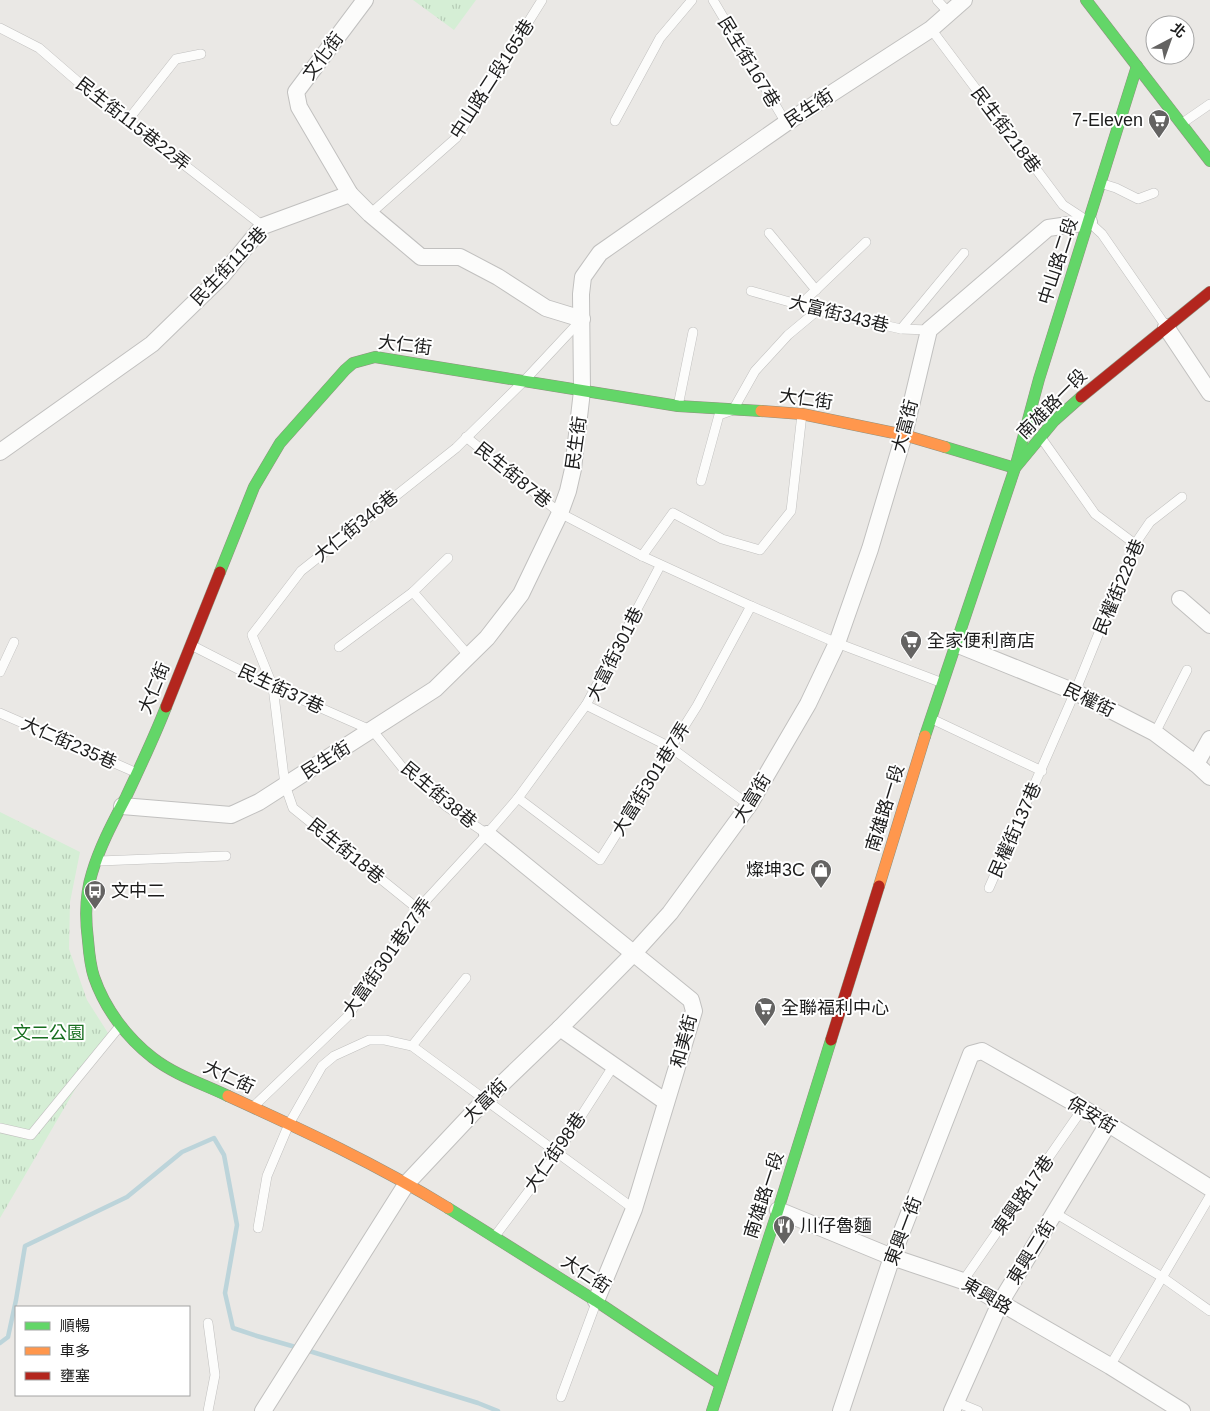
<svg xmlns="http://www.w3.org/2000/svg" width="1210" height="1411" viewBox="0 0 1210 1411" font-family="Arial,'Noto Sans TC',sans-serif">
	<style>
		.park { fill: url(#park-tufts) }
		.lines { fill: none; stroke-linecap: round; stroke-linejoin: round }
		.stream { stroke: #bcd4da; stroke-width: 4.5 }
		.lane-casing { stroke: #c1c0bf; stroke-width: 10 }
		.street-casing { stroke: #c1c0bf; stroke-width: 18 }
		.fast-casing { stroke: #90917f; stroke-width: 12 }
		.slow-casing { stroke: #90917f; stroke-width: 12 }
		.jam-casing { stroke: #90917f; stroke-width: 12 }
		.lane { stroke: #fcfcfb; stroke-width: 9 }
		.street { stroke: #fcfcfb; stroke-width: 16 }
		.fast { stroke: #63d668; stroke-width: 11 }
		.slow { stroke: #ff974d; stroke-width: 11 }
		.jam { stroke: #b3261e; stroke-width: 11 }
		.labels { text-anchor: middle; stroke-width: 4; stroke-linejoin: round; paint-order: stroke }
		.street-label { font-size: 18px; fill: #1c1c1c; stroke: #fff }
		.poi-label { font-size: 18px; fill: #1c1c1c; stroke: #fff; text-anchor: start }
		.park-label { font-size: 18px; fill: #176e1f; stroke: #fff }
	</style>
	<defs>
		<pattern id="park-tufts" width="24" height="20" patternUnits="userSpaceOnUse" patternTransform="scale(1.25)"><rect width="24" height="20" fill="#d5eed5"/><path d="M3 7l-1-3M5 7V3M7 7l1-3M15 17l-1-3M17 17v-4M19 17l1-3" fill="none" stroke="#b6ccb6"/></pattern>
	</defs>
	<rect width="100%" height="100%" fill="#eae8e5"/>
	<g class="park">
		<path d="M413,0H476L454,30Z"/>
		<path d="M0,812L80,852L70,902L69,949L87,1000L108,1033L0,1218Z"/>
	</g>
	<g class="lines">
		<g class="stream">
			<path d="M0,1343L8,1337L16,1300L25,1246L127,1197L182,1152L214,1138L224,1155L237,1225L225,1293L233,1328L257,1336L299,1348"/>
			<path d="M306,1350L478,1403L498,1411"/>
		</g>
		<g class="lane-casing">
			<g id="lane">
				<path d="M713,0L786,123"/>
				<path d="M937,0L949,13"/>
				<path d="M0,28L39,48L84,87L263,226"/>
				<path d="M931,29L1063,205L1089,222L1102,234L1165,325"/>
				<path d="M128,120L176,59L201,54"/>
				<path d="M615,121L660,38L692,0"/>
				<path d="M1181,124L1210,104"/>
				<path d="M1100,183L1116,188L1138,199L1154,193"/>
				<path d="M370,214L456,138L542,0"/>
				<path d="M769,233L816,290"/>
				<path d="M751,291L818,310L901,329L929,330"/>
				<path d="M800,305L866,242"/>
				<path d="M901,329L964,253"/>
				<path d="M678,406L693,332"/>
				<path d="M466,437L560,513L642,556L751,606L837,643L940,682"/>
				<path d="M1042,439L1095,514L1135,544"/>
				<path d="M701,481L719,415L733,410L755,371L788,335L818,310"/>
				<path d="M642,556L673,513L722,539L760,550L791,511L802,414"/>
				<path d="M660,566L586,705L670,747L749,805"/>
				<path d="M413,592L448,558"/>
				<path d="M191,645L273,687L373,731L402,767L446,806L487,834"/>
				<path d="M339,647L413,592L469,656"/>
				<path d="M0,672L14,642"/>
				<path d="M0,713L137,773"/>
				<path d="M934,720L1042,771"/>
				<path d="M1155,733L1187,670"/>
				<path d="M518,798L600,860L697,706L751,606"/>
				<path d="M99,861L226,856"/>
				<path d="M989,888L1075,692L1135,544L1150,522L1182,497"/>
				<path d="M418,909L293,808L285,785L273,687L252,635L301,571L456,448L524,381L580,321"/>
				<path d="M412,1046L466,978"/>
				<path d="M254,1106L348,1016L418,909L487,834L518,798L586,705"/>
				<path d="M0,1128L31,1135L120,1026"/>
				<path d="M1055,1213L1162,1277L1210,1311"/>
				<path d="M258,1228L267,1176L289,1124L322,1066L334,1056L369,1040H385L412,1046L634,1209"/>
				<path d="M495,1236L558,1152L614,1065"/>
				<path d="M963,1281L1083,1108"/>
				<path d="M1110,1366L1210,1196"/>
				<path d="M561,1397L596,1303"/>
				<path d="M956,1402L978,1411"/>
				<path d="M208,1411L215,1375L208,1323"/>
			</g>
		</g>
		<g class="street-casing">
			<g id="street">
				<path d="M365,0L296,92L299,107L350,194L370,214L421,257H460L498,277L546,308L582,319"/>
				<path d="M1166,327L1210,393"/>
				<path d="M0,452L152,344L222,276L263,226L350,194"/>
				<path d="M1180,599L1210,625"/>
				<path d="M956,644L1075,692L1155,733L1196,764L1210,777"/>
				<path d="M1196,764L1210,739"/>
				<path d="M122,806L231,815L259,802L435,689L487,638L521,594L560,513L568,491L573,469L582,391L581,294L583,277L600,253L786,123L931,29L964,0"/>
				<path d="M487,834L691,1000L694,1011L634,1209L596,1301"/>
				<path d="M560,1028L666,1102"/>
				<path d="M778,1210L892,1257L963,1281L1110,1366L1182,1411"/>
				<path d="M263,1411L407,1183L485,1100L560,1028L633,954L670,913L749,805L808,704L837,643L870,549L904,435L929,330L1048,228L1089,222"/>
				<path d="M841,1411L892,1257L971,1054L982,1051L1083,1108L1210,1188"/>
				<path d="M952,1411L1000,1303L1108,1124"/>
			</g>
		</g>
		<g class="fast-casing">
			<g id="fast">
				<path d="M1086,0L1210,161"/>
				<path d="M945,447L1015,468L1039,379L1137,66"/>
				<path d="M220,572L254,487L280,443L345,370L353,363L375,357L678,406L761,411"/>
				<path d="M166,707C154,738 140,767 126,797C113,822 100,846 92,873C85,895 85,917 88,940C89,952 90,965 94,977C105,1009 127,1038 153,1058C175,1075 203,1084 228,1096"/>
				<path d="M925,736L1015,468L1054,421L1081,397"/>
				<path d="M448,1208L596,1301L720,1384"/>
				<path d="M712,1411L778,1210L831,1040"/>
			</g>
		</g>
		<g class="slow-casing">
			<g id="slow">
				<path d="M761,411L802,414L904,435L945,447"/>
				<path d="M879,886L925,736"/>
				<path d="M228,1096C303,1130 378,1165 448,1208"/>
			</g>
		</g>
		<g class="jam-casing">
			<g id="jam">
				<path d="M1081,397L1210,292"/>
				<path d="M166,707L220,572"/>
				<path d="M831,1040L879,886"/>
			</g>
		</g>
		<use href="#lane" class="lane"/>
		<use href="#street" class="street"/>
		<use href="#fast" class="fast"/>
		<use href="#slow" class="slow"/>
		<use href="#jam" class="jam"/>
	</g>
	<defs>
		<g id="supermarket-pin" transform="scale(1.125)"><path d="M0 17L-7.5 6A9.5 9.5 0 1 1 7.5 6Z" fill="#646362" stroke="#fff"/><path d="M-6-5.5h2.5l.6 2H6L4.5 2H-2.5L-4.4-4H-6ZM-1.5 3.2a1.3 1.3 0 1 0 .1 0ZM3 3.2a1.3 1.3 0 1 0 .1 0Z" fill="#fff"/></g>
		<g id="shop-pin" transform="scale(1.125)"><path d="M0 17L-7.5 6A9.5 9.5 0 1 1 7.5 6Z" fill="#646362" stroke="#fff"/><path d="M-5-2.5h2.3a2.7 3.5 0 0 1 5.4 0H5L5.5 6h-11ZM-1.5-2.5h3a1.5 2.3 0 0 0-3 0Z" fill="#fff"/></g>
		<g id="bus-pin" transform="scale(1.125)"><path d="M0 17L-7.5 6A9.5 9.5 0 1 1 7.5 6Z" fill="#646362" stroke="#fff"/><path d="M-5-6H5V4H4V6H2V4H-2V6H-4V4H-5ZM-3.5-4V0h7V-4ZM-3.5 1.2v1.5H-2V1.2ZM2 1.2v1.5H3.5V1.2Z" fill="#fff"/></g>
		<g id="restaurant-pin" transform="scale(1.125)"><path d="M0 17L-7.5 6A9.5 9.5 0 1 1 7.5 6Z" fill="#646362" stroke="#fff"/><path d="M-5-6h1v4h1v-4h1v4h1v-4h1v5L-1.5 .5V6h-2V.5L-5-1ZM5-6V6H3V1.5H1.5Q1.5-4 5-6Z" fill="#fff"/></g>
	</defs>
	<g fill-rule="evenodd">
		<use href="#supermarket-pin" x="1159" y="120"/>
		<use href="#supermarket-pin" x="911" y="641"/>
		<use href="#shop-pin" x="821" y="870"/>
		<use href="#bus-pin" x="95" y="891"/>
		<use href="#supermarket-pin" x="765" y="1008"/>
		<use href="#restaurant-pin" x="784" y="1226"/>
	</g>
	<g class="labels">
		<g class="street-label">
			<text transform="translate(323 56) rotate(-53)" y="6">文化街</text>
			<text transform="translate(749 62) rotate(59)" y="6">民生街167巷</text>
			<text transform="translate(492 79) rotate(-57)" y="6">中山路二段165巷</text>
			<text transform="translate(809 108) rotate(-33)" y="6">民生街</text>
			<text transform="translate(133 124) rotate(38)" y="6">民生街115巷22弄</text>
			<text transform="translate(1006 130) rotate(53)" y="6">民生街218巷</text>
			<text transform="translate(1058 261) rotate(-72)" y="6">中山路二段</text>
			<text transform="translate(229 266) rotate(-46)" y="6">民生街115巷</text>
			<text transform="translate(839 314) rotate(14)" y="6">大富街343巷</text>
			<text transform="translate(405 345) rotate(7)" y="6">大仁街</text>
			<text transform="translate(806 399) rotate(8)" y="6">大仁街</text>
			<text transform="translate(1052 404) rotate(-45)" y="6">南雄路一段</text>
			<text transform="translate(905 426) rotate(-75)" y="6">大富街</text>
			<text transform="translate(576 443) rotate(-82)" y="6">民生街</text>
			<text transform="translate(513 475) rotate(39)" y="6">民生街87巷</text>
			<text transform="translate(356 526) rotate(-39)" y="6">大仁街346巷</text>
			<text transform="translate(1119 587) rotate(-67)" y="6">民權街228巷</text>
			<text transform="translate(615 654) rotate(-63)" y="6">大富街301巷</text>
			<text transform="translate(154 688) rotate(-68)" y="6">大仁街</text>
			<text transform="translate(281 689) rotate(25)" y="6">民生街37巷</text>
			<text transform="translate(1089 700) rotate(26)" y="6">民權街</text>
			<text transform="translate(69 743) rotate(24)" y="6">大仁街235巷</text>
			<text transform="translate(326 760) rotate(-32)" y="6">民生街</text>
			<text transform="translate(651 779) rotate(-58)" y="6">大富街301巷7弄</text>
			<text transform="translate(439 795) rotate(40)" y="6">民生街38巷</text>
			<text transform="translate(752 798) rotate(-58)" y="6">大富街</text>
			<text transform="translate(885 808) rotate(-73)" y="6">南雄路一段</text>
			<text transform="translate(1015 830) rotate(-66)" y="6">民權街137巷</text>
			<text transform="translate(346 851) rotate(39)" y="6">民生街18巷</text>
			<text transform="translate(387 957) rotate(-55)" y="6">大富街301巷27弄</text>
			<text transform="translate(684 1041) rotate(-75)" y="6">和美街</text>
			<text transform="translate(229 1077) rotate(25)" y="6">大仁街</text>
			<text transform="translate(485 1101) rotate(-45)" y="6">大富街</text>
			<text transform="translate(1092 1115) rotate(31)" y="6">保安街</text>
			<text transform="translate(555 1152) rotate(-55)" y="6">大仁街98巷</text>
			<text transform="translate(764 1195) rotate(-72)" y="6">南雄路一段</text>
			<text transform="translate(1023 1195) rotate(-55)" y="6">東興路17巷</text>
			<text transform="translate(903 1231) rotate(-69)" y="6">東興一街</text>
			<text transform="translate(1031 1252) rotate(-58)" y="6">東興二街</text>
			<text transform="translate(586 1274) rotate(33)" y="6">大仁街</text>
			<text transform="translate(987 1296) rotate(30)" y="6">東興路</text>
		</g>
		<g class="poi-label">
			<text x="1143" y="126" text-anchor="end">7-Eleven</text>
			<text x="927" y="647">全家便利商店</text>
			<text x="805" y="876" text-anchor="end">燦坤3C</text>
			<text x="111" y="897">文中二</text>
			<text x="781" y="1014">全聯福利中心</text>
			<text x="800" y="1232">川仔魯麵</text>
		</g>
		<g class="park-label">
			<text x="49" y="1039">文二公園</text>
		</g>
	</g>
	<rect x="15" y="1306" width="175" height="90" fill="#ffffff" stroke="#a4a4a4"/>
	<rect x="25" y="1322" width="25" height="8" fill="#63d668" stroke="#a4a4a4"/>
	<text x="60" y="1331" font-size="15" fill="#1c1c1c">順暢</text>
	<rect x="25" y="1347" width="25" height="8" fill="#ff974d" stroke="#a4a4a4"/>
	<text x="60" y="1356" font-size="15" fill="#1c1c1c">車多</text>
	<rect x="25" y="1372" width="25" height="8" fill="#b3261e" stroke="#a4a4a4"/>
	<text x="60" y="1381" font-size="15" fill="#1c1c1c">壅塞</text>
	<g transform="translate(1170 40) rotate(41)"><circle r="24" fill="#ffffff" stroke="#a4a4a4"/>
	<path d="M0-4L9 19L0 12L-9 19Z" fill="#646362"/>
	<text y="-8" font-size="14" font-weight="bold" text-anchor="middle" fill="#1c1c1c">北</text>
	</g>
</svg>
